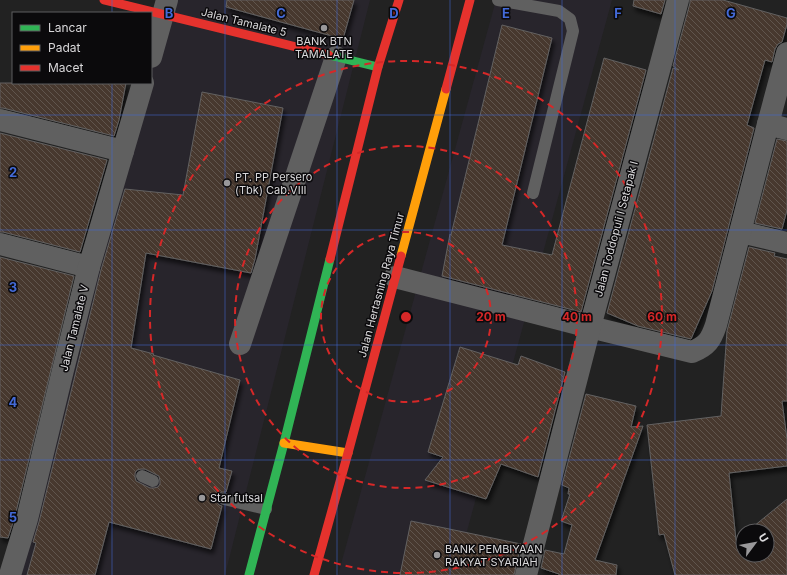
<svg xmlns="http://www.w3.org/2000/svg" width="787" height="575" viewBox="0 0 787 575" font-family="Inter,sans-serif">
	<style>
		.built { fill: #28252c }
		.building { fill: url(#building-back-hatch); stroke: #626161; fill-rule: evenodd; filter: url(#shadow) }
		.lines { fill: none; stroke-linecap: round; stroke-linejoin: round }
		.lane { stroke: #606060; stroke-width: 12 }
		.street { stroke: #606060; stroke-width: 22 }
		.fast { stroke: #30b455; stroke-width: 9 }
		.slow { stroke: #ff9f0a; stroke-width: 9 }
		.jam { stroke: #e5322d; stroke-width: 9 }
		.grid { fill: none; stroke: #436ad8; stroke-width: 1; stroke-opacity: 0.55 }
		.ring { fill: none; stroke: #d62828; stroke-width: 2; stroke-dasharray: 7 5 }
		.poi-dot { fill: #99989a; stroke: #0b0a0c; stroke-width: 1.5 }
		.labels { text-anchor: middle; stroke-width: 3; stroke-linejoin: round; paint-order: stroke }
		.street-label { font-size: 11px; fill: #d9d8da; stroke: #0b0a0c }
		.poi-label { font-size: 11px; fill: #d9d8da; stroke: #0b0a0c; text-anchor: start }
		.grid-label { font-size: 13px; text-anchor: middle; font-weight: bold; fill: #436ad8; stroke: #0b0a0c; stroke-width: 3; stroke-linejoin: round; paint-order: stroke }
		.centre { fill: #d62828; stroke: #0b0a0c; stroke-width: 2 }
		.ring-label { font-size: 12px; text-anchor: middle; font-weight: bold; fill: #d62828; stroke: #0b0a0c; stroke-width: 3; stroke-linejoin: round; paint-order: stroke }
	</style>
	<defs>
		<pattern id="building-back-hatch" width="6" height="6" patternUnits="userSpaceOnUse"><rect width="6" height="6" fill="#47382f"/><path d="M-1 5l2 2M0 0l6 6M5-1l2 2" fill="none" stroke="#61544d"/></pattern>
		<filter id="shadow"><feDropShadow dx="2.5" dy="4.5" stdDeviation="2" flood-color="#0009"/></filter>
	</defs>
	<rect width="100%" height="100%" fill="#222"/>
	<g class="built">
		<path d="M164,0H370L225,575H12L151,83V50Z"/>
		<path d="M496,0H612L455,575H338Z"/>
	</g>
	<g class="building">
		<path d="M227,0H354L343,39L226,7Z"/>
		<path d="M634,0H665L661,14L633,6Z"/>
		<path d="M690,0H723L787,18V24L782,42L778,44L775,49L772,62L765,60L747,125L754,128L712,291L691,339L638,326L607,313L673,68L679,70L673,66L690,3Z"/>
		<path d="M502,25L552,38L502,245L552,255L604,58L646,70L581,312L442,276L450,234L451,235Z"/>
		<path d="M0,83H126L119,120L114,136L3,108H0Z"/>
		<path d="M202,92L283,108L255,259L251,273L146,253L131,348L154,354L153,355L240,380L219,468L232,471L226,492H222L218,494L217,497V502L219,505L222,506L211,549L109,522L95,575H27L36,543L33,542L39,522L101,270L125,189L183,195ZM141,469H145L159,476L160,481V484L158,487L154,488H150L136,481L135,477V473L137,470Z"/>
		<path d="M0,133L107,160L80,252L3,232H0Z"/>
		<path d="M777,139L787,141V210L782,229L755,223Z"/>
		<path d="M749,247L775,253L774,256L787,259V401H782L787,439V466L729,473L736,540L743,535V555H767V531H748L787,499V575H675L664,534L659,535L647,425L721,416L727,331Z"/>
		<path d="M0,257L74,276L15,516L8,538L0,537Z"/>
		<path d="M460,347L518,365L521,356L565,372L538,477L501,464L486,499L425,480L443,457L428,452Z"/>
		<path d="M586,394L636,406L631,427L643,426L595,560L617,565L616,575H559V574L541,568L545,550L564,554L572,525L561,521L570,494H568L569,488L562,485Z"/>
		<path d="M411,521L521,544L514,575H400Z"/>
	</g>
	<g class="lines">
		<g class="lane">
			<path d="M498,0L559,11L570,19L573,31L533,193"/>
			<path d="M142,476L153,481"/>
			<path d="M224,499L266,509"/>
		</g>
		<g class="street">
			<path d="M151,57L167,0"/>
			<path d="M0,120L123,151"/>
			<path d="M768,124L787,53"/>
			<path d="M741,232L787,243"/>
			<path d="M0,244L89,267"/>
			<path d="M395,277L590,327L692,352C707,346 711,340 716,325L768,124L787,129"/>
			<path d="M240,344L336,57"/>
			<path d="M10,575L27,519L63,370L89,267L143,83"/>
			<path d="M526,575L590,327L678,0"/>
		</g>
		<g class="fast">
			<path d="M329,55L378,67"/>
			<path d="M249,575L284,443L330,259"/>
		</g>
		<g class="slow">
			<path d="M401,256L446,89"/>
			<path d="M284,443L348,453"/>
		</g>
		<g class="jam">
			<path d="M104,0L329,55"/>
			<path d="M446,89L470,0"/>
			<path d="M330,259L378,67L399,0"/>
			<path d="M314,575L348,453L401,256"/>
		</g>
	</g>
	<path class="grid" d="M112,0V13M225,0V575M337,0V575M450,0V575M562,0V575M675,0V575M112,83V575M0,115H787M0,230H787M0,345H787M0,460H787"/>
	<g class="ring">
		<circle cx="406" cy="317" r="85"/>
		<circle cx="406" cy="317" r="171"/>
		<circle cx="406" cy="317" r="256"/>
	</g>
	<g class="poi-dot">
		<circle cx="324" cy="28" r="4"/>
		<circle cx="227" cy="183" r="4"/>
		<circle cx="202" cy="498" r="4"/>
		<circle cx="437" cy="555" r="4"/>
	</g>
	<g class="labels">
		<g class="street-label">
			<text transform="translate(244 22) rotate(14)" y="4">Jalan Tamalate 5</text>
			<text transform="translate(616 229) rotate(-75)" y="4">Jalan Toddopuli I Setapak I</text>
			<text transform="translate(381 285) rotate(-75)" y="4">Jalan Hertasning Raya Timur</text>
			<text transform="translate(74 328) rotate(-76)" y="4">Jalan Tamalate V</text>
		</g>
		<g class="poi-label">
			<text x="324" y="45" text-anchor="middle">BANK BTN<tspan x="324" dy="13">TAMALATE</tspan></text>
			<text x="235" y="181">PT. PP Persero<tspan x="235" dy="13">(Tbk) Cab.VIII</tspan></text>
			<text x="210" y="502">Star futsal</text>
			<text x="445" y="553">BANK PEMBIYAAN<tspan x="445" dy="13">RAKYAT SYARIAH</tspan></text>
		</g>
	</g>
	<g class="grid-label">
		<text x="169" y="18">B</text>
		<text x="281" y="18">C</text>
		<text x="394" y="18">D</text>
		<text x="506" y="18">E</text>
		<text x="618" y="18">F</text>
		<text x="731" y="18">G</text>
		<text x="13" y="177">2</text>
		<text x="13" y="292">3</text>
		<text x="13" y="407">4</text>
		<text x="13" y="522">5</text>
	</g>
	<circle cx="406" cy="317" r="6" class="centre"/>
	<g class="ring-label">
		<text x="491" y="321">20 m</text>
		<text x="577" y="321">40 m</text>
		<text x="662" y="321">60 m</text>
	</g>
	<rect x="12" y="12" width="140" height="72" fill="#0b0a0c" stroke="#5d5c5e"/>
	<rect x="20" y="25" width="20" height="6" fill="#30b455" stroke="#5d5c5e"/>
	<text x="48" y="32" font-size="12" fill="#d9d8da">Lancar</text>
	<rect x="20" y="45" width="20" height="6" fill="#ff9f0a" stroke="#5d5c5e"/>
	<text x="48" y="52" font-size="12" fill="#d9d8da">Padat</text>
	<rect x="20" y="65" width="20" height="6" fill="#e5322d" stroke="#5d5c5e"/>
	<text x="48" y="72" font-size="12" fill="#d9d8da">Macet</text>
	<g transform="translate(755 543) rotate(58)"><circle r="19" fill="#0b0a0c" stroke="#5d5c5e"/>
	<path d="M0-3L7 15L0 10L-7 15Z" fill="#99989a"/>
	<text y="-6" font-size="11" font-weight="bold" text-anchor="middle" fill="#d9d8da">U</text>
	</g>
</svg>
